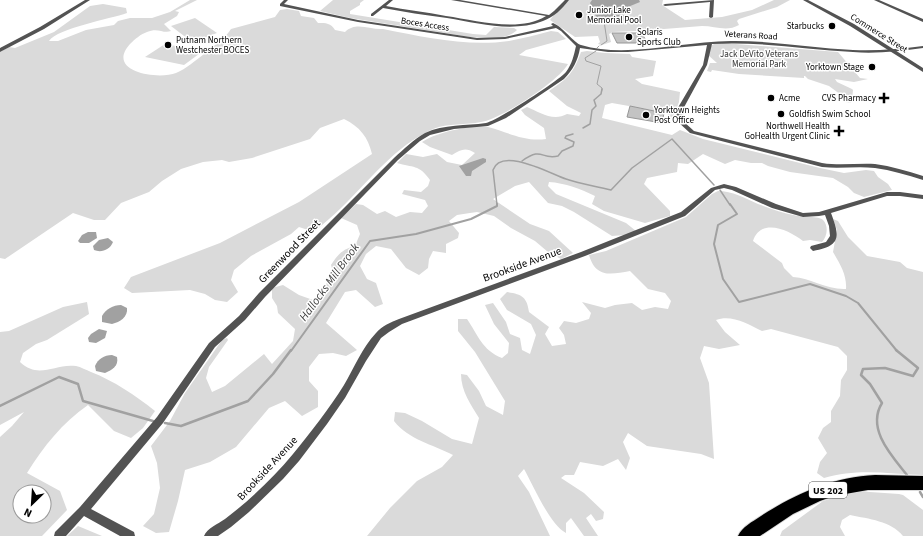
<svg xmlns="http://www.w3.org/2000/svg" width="923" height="536" viewBox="0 0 923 536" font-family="'Source Sans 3',sans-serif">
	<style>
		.green { fill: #dadada; fill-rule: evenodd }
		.water { fill: #a1a1a1 }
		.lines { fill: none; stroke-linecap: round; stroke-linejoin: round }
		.stream-far3 { stroke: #a1a1a1; stroke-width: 1 }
		.stream-far2 { stroke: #a1a1a1; stroke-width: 1.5 }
		.stream-far1 { stroke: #a1a1a1; stroke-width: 2 }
		.stream { stroke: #a1a1a1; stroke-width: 2.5 }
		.building { fill: #c3c3c3; stroke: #979797 }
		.trunk-casing { stroke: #dbdbdb; stroke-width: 2 }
		.minor { fill: #535353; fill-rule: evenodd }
		.tertiary { fill: #535353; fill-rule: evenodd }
		.trunk { fill: #000; fill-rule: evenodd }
		.poi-dot { fill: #000; stroke: #fff; stroke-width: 1.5 }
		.labels { text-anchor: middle; stroke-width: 3; stroke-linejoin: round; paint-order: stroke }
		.far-poi-label { font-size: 9px; fill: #000; stroke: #fff; text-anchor: start }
		.far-street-label { font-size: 9px; fill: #000; stroke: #fff }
		.far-park-label { font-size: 9px; fill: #313131; stroke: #fff }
		.shield { fill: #fff; stroke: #4c4c4c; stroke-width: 1 }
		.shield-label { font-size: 10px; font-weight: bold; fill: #000 }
		.street-label { font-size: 11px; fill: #000; stroke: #fff }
		.water-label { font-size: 12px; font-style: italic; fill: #424242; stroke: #fff }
	</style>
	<rect width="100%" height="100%" fill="#fff"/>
	<g class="green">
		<path d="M190,0H197L175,11L179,12L177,16L164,24L171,31C163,34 158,27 147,32C141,34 135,39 130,44C105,72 158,80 176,73C186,69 196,60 204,54C213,46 225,39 231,29L275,17L280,10L287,9L299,11L301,16L314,18L318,23C326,23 331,23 335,30L345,32C356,21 370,30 383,29C424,37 467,47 509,41C523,38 537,35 551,31L558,32L566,39L526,50L519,55L568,64C559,81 501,119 481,122C466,125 448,123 433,129C395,146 370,180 341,208C333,216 323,224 314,232L299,227L291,234L251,256L234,270L231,280L238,292L227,302L215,300L205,294L190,290L132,293L124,288L131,277L220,243L299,202L372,154C368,137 360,127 344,119L320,128L310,139L252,158L229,162L222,160L203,162L181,169L162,181L149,192L121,203L105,220H94L73,213L5,259L0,258V52L9,47L15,48L54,32L90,6L103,4L126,8L127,13C110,19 58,28 49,41H58L86,30L114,25L118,21L130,18H152L170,12Z"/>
		<path d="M333,0H364L360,3V5L350,11V14L473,34L486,35L494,27L514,28L517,30C506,41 485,38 470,37L350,18L320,11Z"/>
		<path d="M565,0H663L662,5L685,20L722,17L752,10L774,0H790L777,7L739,19L737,21L739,25C727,32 715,26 702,26C672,28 643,31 613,32L609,34L611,42L602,45L598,44L600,42L598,36L575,37L550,20Z"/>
		<path d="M195,18L217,33L192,42L171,26Z"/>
		<path d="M723,43L838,52L860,78L868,79L854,82L835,79L837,82L852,89L853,90L852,99L860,101H850L851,103L845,102L848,100L829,86L808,79L805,76H804V78L739,74L712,70L711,72L707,71L710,63H717L708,55L709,47L714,44Z"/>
		<path d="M165,44L203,51L184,65L145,57Z"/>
		<path d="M587,51L605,53L630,54L632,57L656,61L653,76L635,79L642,84L680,92L679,102L673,118L667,117L668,113L612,103L605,105L602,118L672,135L680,130L703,139L820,168L844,173L866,170L874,171L878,177L888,184L892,190L864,197L854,193L848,187L833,178L790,172L768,166L762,163H751L735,160L725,164L703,154L688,164L678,163L677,172L647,178L644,184L670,211V216L645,223L604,211L592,204L595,196C581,189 565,183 549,182L548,186L556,194L626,223L636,231L625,235L612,236L574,212L562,206L548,203L529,182L515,186L493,199L530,224L549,231L573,253L561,259L548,252L535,241L511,228L494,216L477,212L470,213L457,215L449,221L459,233L458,238L446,244V253L433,251L429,259L428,268L419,275L406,268L391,249L376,246L366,254L360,266L367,279L376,283L383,304L375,307L356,290L345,292L326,323L357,350L346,356L333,353L319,354L309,367V381L318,391V407L302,416L285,401L269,408L236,447L210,462L185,470L178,501L169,532L156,533L143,526L154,514L160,488L157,463L151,446L170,421L185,393L222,340L227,338L228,340L209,367L206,378L212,392L225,386L264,354L272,364L293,341L295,329L278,313L277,306L272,298V288L283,285L299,295L313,300L324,288L333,272L331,265C338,254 343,249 355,246L360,234L357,225L341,218L356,204L363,205L377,214L385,211L396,217L410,212L422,213L428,206L425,200L402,194L404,190L421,192L428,186L430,180C419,164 413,168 397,163L406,154L423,157L437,154L447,162L462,165L475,153C466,147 461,149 452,155L430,147L422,142C434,133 473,124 488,127C507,132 525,142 546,139L544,128L525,115L521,110L527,107C539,112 553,122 567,114L579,116L581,113L567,106L549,91C568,78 573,74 581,52Z"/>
		<path d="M718,191C732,191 745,198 758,204C769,208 782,213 793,215C800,217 820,216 823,220C829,226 827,237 822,242L810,240L803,241C789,230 761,217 753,241L782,263L784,268L793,277C811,278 827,290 846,289C847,275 840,264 833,252L837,230L833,219L838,221L848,237L867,256L900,262L907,268L923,272V475C888,474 858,468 824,478L817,473L820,462L827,453L818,438L823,428L831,422V411L840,396L841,380L847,370V356L838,347L771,329L762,331C748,324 731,314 716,320L725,332L740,345L719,349L704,346L700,358L709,383L714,459L701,454L647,446L628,433L623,442L630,458L626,470L618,459L603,466L580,462L574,475H565L561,478L584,493L604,512L603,519L596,521L591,514L586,518L598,536H584L571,518L566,523V533C550,525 533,485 524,469L518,476L529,492L550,536H367L390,508L417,481L442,467L453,455C432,444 409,440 394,421L395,412L405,413L422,421L452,439L472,444L479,418C471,405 461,391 461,374L467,375L479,391L486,406L503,415L505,401L475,352L458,331V319H467C478,335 482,350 502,358L508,353L509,343L494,324L485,305L493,303L506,322L510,334L520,338L522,350L530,354L536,335L531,324L507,310L500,299L507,292C522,294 527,297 529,312L549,327L545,334L552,346L566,344L564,335L559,328L564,321L576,323L589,319L591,313L582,302L605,308L615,305L632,303L642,310L655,307L668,309L671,301L665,293L648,289L630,271C612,274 596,279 589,255L606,251L686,217L712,194Z"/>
		<path d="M87,302L89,314L47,340L36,344L23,353L20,362C39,380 55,363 76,366C81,367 86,370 91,372C114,381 135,395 155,411L143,428L131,438L114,431L88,405C62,423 44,446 27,473L60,491L67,510L42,536H0V437L12,426L24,412L0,425V332L9,331L63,307ZM20,492H44V516H20Z"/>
		<path d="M855,491L899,494L903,495L923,510V536H903C891,521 869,519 850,515L842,520L840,527L845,536H780L782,531L823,501Z"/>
		<path d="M78,526L102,536H67Z"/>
	</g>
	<g class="water">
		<path d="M592,0H639L640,2L623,9L622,11L625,19L621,21H598L590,3Z"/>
		<path d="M483,158L486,159V162L472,171L471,176H466L459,166Z"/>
		<path d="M88,232H96L97,238L89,243H80L78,241L82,235Z"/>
		<path d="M108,238L113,242C110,250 101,253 94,250L93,246L99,240Z"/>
		<path d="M121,305L127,308C128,317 120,322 112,324L102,322V316C106,309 113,305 121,305Z"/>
		<path d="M99,329L107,331L105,338L96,343L89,342L88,338L91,334Z"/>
		<path d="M112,355L117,357C119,366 112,370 105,373L96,371L95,366C98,359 104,355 112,355Z"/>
	</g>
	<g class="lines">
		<g class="stream-far3">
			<path d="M601,45L607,41L604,21"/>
			<path d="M597,48L599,46"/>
			<path d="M596,51L585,58L586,61L601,66L597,84L602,88V90"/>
		</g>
		<g class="stream-far2">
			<path d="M583,128L590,124L592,110L596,106L594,100L601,94L602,89"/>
			<path d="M522,161C543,146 540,160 558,156L562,151L573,146L574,142L565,138L566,136L573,134"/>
			<path d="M720,190L730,205"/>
			<path d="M497,205L493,170C501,146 551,174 566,179C580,184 596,186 611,190L632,168L672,139L714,185"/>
		</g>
		<g class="stream-far1">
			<path d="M730,204L737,214L718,225L714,244L723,279L739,302L810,284L846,296L858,303L897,351"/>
			<path d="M291,351L370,241L416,234L471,219L497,206V204"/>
		</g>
		<g class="stream">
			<path d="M896,350L918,368L913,376L885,368L863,369L861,375L870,384L882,403C866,429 892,456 907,475"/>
			<path d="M0,406L59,377L78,384L83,401L153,421"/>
			<path d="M165,423L181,426L248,401L273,374L291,350"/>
			<path d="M920,492L923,497"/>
		</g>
	</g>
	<g class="building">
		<path d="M612,33H642L647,43H617Z"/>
		<path d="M630,106L664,113L662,123L627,117Z"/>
	</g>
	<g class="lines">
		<g class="trunk-casing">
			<path id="trunk" d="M875,475L923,476V490H868L834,496L820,501L793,514L760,536H738C742,527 752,522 761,516C795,494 833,477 875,475Z"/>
		</g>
		<g class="minor">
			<path d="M284,0H288L284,4L358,20L477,38L505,37L553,26L551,24L553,23C563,27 574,43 581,45C628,59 686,40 735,41C774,41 814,48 853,50C877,51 900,49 923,46V48C900,51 876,54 853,52C806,50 759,41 712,44L707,65L682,111L683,121L694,131L822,163C840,166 857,163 875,164C891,166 907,171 923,176V180C907,175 891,170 875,168C857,166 840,169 822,167L690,133L677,121L676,111L703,65L707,45L628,52H608L580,48C578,60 573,70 564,79L506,118L488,126L454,129L430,135L420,141L398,160L265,297L245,320L215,347L163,423L91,509L134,532L135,536H120L84,516L66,536H54L55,532L80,507L157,417L209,343L239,316L259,293L394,158C404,149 414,139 425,133C444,124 466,126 486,123C498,120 557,82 566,72C572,64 574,55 576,46L561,31L556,28L505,39L477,40L358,22L280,6V4Z"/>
			<path d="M389,0H393L386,6C406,10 426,12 446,16C475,20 519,33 546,16L451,0H460L549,15L554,11L565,0H569C562,9 554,17 543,21C512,33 478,23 447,18C425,15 404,12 383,8L373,16H371V14Z"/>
			<path d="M714,0L713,17L711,18L709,17L710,2L665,6L663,5L665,4Z"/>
			<path d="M874,0H879L923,19V22Z"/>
			<path d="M724,184L736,187L776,204L803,213L819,212L887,192H900L923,195V199L900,196H887L831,213C840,237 841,246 813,251L810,248L811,246L826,242L830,236L829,226L825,215L819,216L803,217L772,208L732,190L724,188L715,190L685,216L585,256L402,324L389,332L381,338L366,361L345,398L327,424L299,461L283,479L249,512L231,527L218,536H204C207,528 218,524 225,519C250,500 273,478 293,454C311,432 329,409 344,385C354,368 362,348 376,333C382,326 391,322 399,319L581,252L681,212L711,188Z"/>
		</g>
		<g class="tertiary">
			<path d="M85,0H90L44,29L0,52V48L40,27Z"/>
			<path d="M803,0H808L854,24L923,68V72L850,26Z"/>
		</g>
		<use href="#trunk" class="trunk"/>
	</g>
	<g class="poi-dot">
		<circle cx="579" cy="15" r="4"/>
		<circle cx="832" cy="26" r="4"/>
		<circle cx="629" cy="37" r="4"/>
		<circle cx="168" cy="45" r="4"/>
		<circle cx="872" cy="67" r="4"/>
		<circle cx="771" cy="98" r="4"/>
		<path d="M882 92h4v4h4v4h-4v4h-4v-4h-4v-4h4z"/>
		<circle cx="781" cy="114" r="4"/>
		<circle cx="646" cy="115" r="4"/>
		<path d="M837 125h4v4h4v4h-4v4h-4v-4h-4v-4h4z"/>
	</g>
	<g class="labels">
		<g class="far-poi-label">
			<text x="587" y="13">Junior Lake<tspan x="587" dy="10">Memorial Pool</tspan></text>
			<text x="824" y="29" text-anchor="end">Starbucks</text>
			<text x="637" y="35">Solaris<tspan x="637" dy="10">Sports Club</tspan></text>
			<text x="176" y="43">Putnam Northern<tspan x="176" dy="10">Westchester BOCES</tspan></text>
			<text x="864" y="70" text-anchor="end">Yorktown Stage</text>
			<text x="779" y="101">Acme</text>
			<text x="876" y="101" text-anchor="end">CVS Pharmacy</text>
			<text x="654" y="113">Yorktown Heights<tspan x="654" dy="10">Post Office</tspan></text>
			<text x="789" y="117">Goldfish Swim School</text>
			<text x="830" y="129" text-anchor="end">Northwell Health<tspan x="830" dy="10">GoHealth Urgent Clinic</tspan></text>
		</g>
		<g class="far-street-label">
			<text transform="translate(425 24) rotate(9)" y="3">Boces Access</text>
			<text transform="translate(879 33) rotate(32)" y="3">Commerce Street</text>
			<text transform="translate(751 35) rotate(3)" y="3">Veterans Road</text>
		</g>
		<g class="far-park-label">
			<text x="759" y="57">Jack DeVito Veterans<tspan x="759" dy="10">Memorial Park</tspan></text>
		</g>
		<rect class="shield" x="809" y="482" width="38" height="16" rx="3"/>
		<g class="shield-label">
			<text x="828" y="494">US 202</text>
		</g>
		<g class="street-label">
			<text transform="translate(289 251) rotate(-46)" y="4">Greenwood Street</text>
			<text transform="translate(522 264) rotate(-20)" y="4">Brookside Avenue</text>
			<text transform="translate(267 468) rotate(-47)" y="4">Brookside Avenue</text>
		</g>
		<g class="water-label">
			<text transform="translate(329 282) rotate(-54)" y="4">Hallocks Mill Brook</text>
		</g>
	</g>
	<g transform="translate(32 504) rotate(205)"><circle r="19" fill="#ffffff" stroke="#999999"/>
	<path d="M0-3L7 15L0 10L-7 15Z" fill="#000000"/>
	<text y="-6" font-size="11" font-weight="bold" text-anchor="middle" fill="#000000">N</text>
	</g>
</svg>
